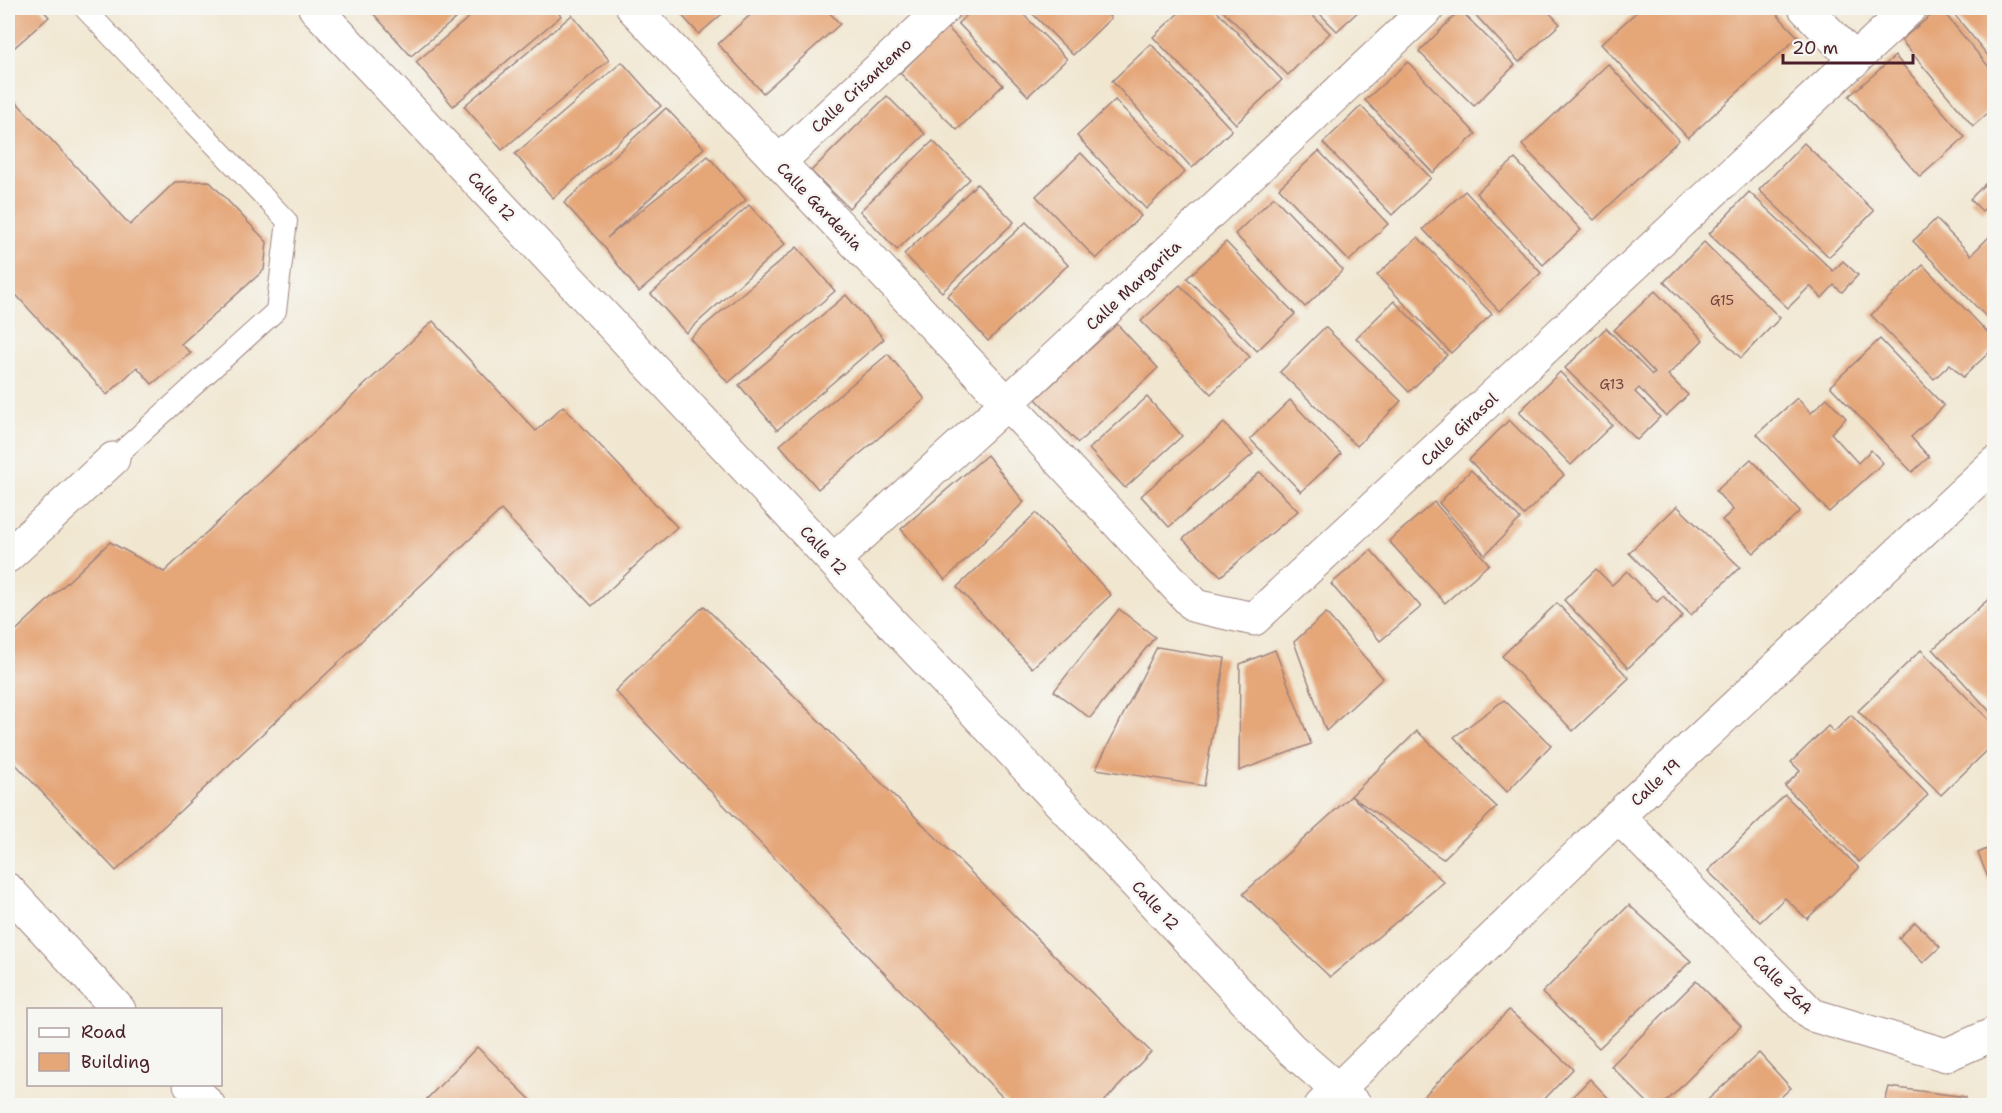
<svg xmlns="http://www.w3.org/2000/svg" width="2002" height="1113" viewBox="0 0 2002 1113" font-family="'Shantell Sans',sans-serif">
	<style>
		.building { fill: #e5a678 }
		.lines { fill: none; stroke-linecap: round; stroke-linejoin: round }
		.lane-casing { stroke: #9e837e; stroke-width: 22 }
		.street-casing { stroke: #9e837e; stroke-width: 35 }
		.lane { stroke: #fff; stroke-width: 20 }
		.street { stroke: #fff; stroke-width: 33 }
		.labels { text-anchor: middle; stroke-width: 5; stroke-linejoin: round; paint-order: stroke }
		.number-label { font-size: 14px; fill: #71413e }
		.street-label { font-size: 16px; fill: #4a1f2b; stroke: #f6f6f2 }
	</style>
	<rect width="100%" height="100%" fill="#f6f6f2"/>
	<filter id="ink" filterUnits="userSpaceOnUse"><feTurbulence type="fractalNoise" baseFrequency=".0167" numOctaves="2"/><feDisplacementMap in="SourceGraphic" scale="12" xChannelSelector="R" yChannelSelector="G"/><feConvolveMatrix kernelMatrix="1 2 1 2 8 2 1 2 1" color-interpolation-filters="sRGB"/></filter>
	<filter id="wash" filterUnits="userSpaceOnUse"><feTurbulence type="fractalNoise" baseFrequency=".008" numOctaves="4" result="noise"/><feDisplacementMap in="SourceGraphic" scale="24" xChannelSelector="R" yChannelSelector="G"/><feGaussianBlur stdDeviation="1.35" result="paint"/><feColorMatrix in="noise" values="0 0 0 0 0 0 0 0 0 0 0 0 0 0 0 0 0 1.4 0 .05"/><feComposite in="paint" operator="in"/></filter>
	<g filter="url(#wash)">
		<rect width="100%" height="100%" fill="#f1e7d1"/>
		<g id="blocks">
			<g class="building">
				<path d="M8,8H41L49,17L8,53Z"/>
				<path d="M377,8H468L411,56L372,12Z"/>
				<path d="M480,8H554L561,16L453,106L416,62Z"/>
				<path d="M675,8H729L699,34Z"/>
				<path d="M758,8H825L840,24L763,93L718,44Z"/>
				<path d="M975,8H1017L1067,59L1028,96L958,23Z"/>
				<path d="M1027,8H1101L1111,18L1073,55Z"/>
				<path d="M1184,8H1214L1282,80L1236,124L1153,37Z"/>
				<path d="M1220,8H1305L1330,33L1288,75Z"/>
				<path d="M1314,8H1362L1337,31Z"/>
				<path d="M1469,8H1545L1560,24L1519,62Z"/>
				<path d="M1641,8H1771L1798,37L1688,138L1601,44Z"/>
				<path d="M1940,8L1994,73V108L1973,126L1901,40Z"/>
				<path d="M1949,8H1994V63Z"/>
				<path d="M1460,10L1515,65L1474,106L1419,52Z"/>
				<path d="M572,15L609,60L502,150L464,106Z"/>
				<path d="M947,27L1003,85L957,130L900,73Z"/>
				<path d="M1151,44L1232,130L1192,168L1112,81Z"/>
				<path d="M1895,56L1965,137L1920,177L1849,96Z"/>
				<path d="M622,62L661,106L553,198L515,154Z"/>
				<path d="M1408,62L1476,134L1433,173L1365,100Z"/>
				<path d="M1608,64L1679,140L1594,220L1522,145Z"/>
				<path d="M8,93L130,225L175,182L209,181L267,242L264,270L181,344L191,353L152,384L137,367L107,395L8,286Z"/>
				<path d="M887,96L925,134L849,208L811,171Z"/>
				<path d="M1115,100L1185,172L1146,209L1077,136Z"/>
				<path d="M1361,106L1431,178L1392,215L1323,143Z"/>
				<path d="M666,108L704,148L607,238L708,156L746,200L639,292L601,243L564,203Z"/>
				<path d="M933,141L970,179L897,250L860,211Z"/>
				<path d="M1804,143L1874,211L1829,257L1759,190Z"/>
				<path d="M1319,151L1388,224L1349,261L1279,188Z"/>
				<path d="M1081,153L1141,216L1096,259L1036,196Z"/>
				<path d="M1515,159L1581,230L1543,265L1476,193Z"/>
				<path d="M1994,175V199L1982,211L1970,199Z"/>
				<path d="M977,184L1014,222L942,292L904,254Z"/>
				<path d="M1465,191L1541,273L1499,311L1423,229Z"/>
				<path d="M1749,192L1833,271L1843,261L1858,275L1842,292L1834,285L1822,298L1810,286L1788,308L1709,234Z"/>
				<path d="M1274,197L1343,270L1305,307L1235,234Z"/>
				<path d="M749,205L785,244L686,333L651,294Z"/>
				<path d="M1936,219L1971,255L1994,232V325L1913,241Z"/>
				<path d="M1026,222L1068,265L988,341L947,296Z"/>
				<path d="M1418,237L1492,314L1451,353L1377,275Z"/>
				<path d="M1226,242L1295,314L1257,351L1187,278Z"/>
				<path d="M1704,242L1780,318L1741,358L1664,282Z"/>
				<path d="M797,247L835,291L728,383L690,338Z"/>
				<path d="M1923,265L1994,339V348L1963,377L1950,364L1934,379L1871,315Z"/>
				<path d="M1180,285L1250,357L1211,394L1141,321Z"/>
				<path d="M1655,291L1703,340L1668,375L1688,395L1666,416L1639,388L1635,392L1660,417L1637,440L1565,368L1606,328L1652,375L1655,373L1614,330Z"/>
				<path d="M846,295L884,339L777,430L739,385Z"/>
				<path d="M1394,301L1447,355L1409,392L1356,338Z"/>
				<path d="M433,321L536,431L563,406L677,527L592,606L501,510L116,871L8,756V638L110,542L164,572Z"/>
				<path d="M1117,324L1158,368L1078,443L1036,399Z"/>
				<path d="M1325,327L1401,401L1357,446L1280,372Z"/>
				<path d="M1880,339L1944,406L1911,437L1929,457L1912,472L1830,386Z"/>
				<path d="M888,354L925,399L818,489L780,445Z"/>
				<path d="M1560,372L1612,425L1571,465L1519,412Z"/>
				<path d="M1147,397L1182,436L1125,488L1089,449Z"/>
				<path d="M1797,398L1811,413L1827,398L1846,418L1831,433L1858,463L1871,450L1883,463L1829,512L1757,434Z"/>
				<path d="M1290,400L1341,454L1301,492L1250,439Z"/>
				<path d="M1509,420L1564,475L1524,515L1469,460Z"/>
				<path d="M1224,423L1253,454L1169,527L1141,496Z"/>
				<path d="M987,455L1024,502L945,580L901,529Z"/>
				<path d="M1751,459L1800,511L1754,553L1722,520L1733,510L1716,491Z"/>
				<path d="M1471,470L1520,519L1485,555L1439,503Z"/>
				<path d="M1260,472L1298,511L1221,576L1183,539Z"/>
				<path d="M1434,502L1489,564L1445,603L1389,541Z"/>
				<path d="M1677,506L1740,567L1691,615L1629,553Z"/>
				<path d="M1036,513L1111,595L1032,668L957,587Z"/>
				<path d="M1371,550L1421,607L1380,641L1331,584Z"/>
				<path d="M1596,569L1612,585L1627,571L1657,602L1663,596L1683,616L1628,668L1564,600Z"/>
				<path d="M1992,596L1994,598V716L1933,649Z"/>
				<path d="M1557,603L1629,678L1573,731L1502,656Z"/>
				<path d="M704,606L1151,1052L1100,1106H1011L615,691Z"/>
				<path d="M1119,609L1155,637L1090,718L1054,691Z"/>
				<path d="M1326,613L1383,678L1326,731L1294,642Z"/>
				<path d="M1157,647L1225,658L1204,786L1096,769Z"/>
				<path d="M1275,650L1311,744L1239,771L1240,664Z"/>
				<path d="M1921,650L1994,725V744L1941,795L1858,711Z"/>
				<path d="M1504,700L1551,745L1507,792L1454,737Z"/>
				<path d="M1851,715L1928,795L1859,862L1785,786L1800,771L1791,762L1828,726L1834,732Z"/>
				<path d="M1417,731L1497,807L1443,859L1351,796Z"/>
				<path d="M1785,795L1859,868L1807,919L1785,898L1760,922L1708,871Z"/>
				<path d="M1351,796L1444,882L1330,977L1243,894Z"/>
				<path d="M1994,846V893L1978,853Z"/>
				<path d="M1629,905L1691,961L1599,1048L1542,993Z"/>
				<path d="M1915,922L1940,947L1923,963L1899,938Z"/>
				<path d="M1696,981L1741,1026L1662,1106H1651L1611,1066Z"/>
				<path d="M1509,1010L1573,1069L1538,1106H1428L1421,1099Z"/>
				<path d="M477,1047L537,1106H420Z"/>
				<path d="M1759,1053L1791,1088L1771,1106H1701Z"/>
				<path d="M1590,1079L1616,1106H1563Z"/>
				<path d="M1889,1087L1966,1097L1965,1106H1884Z"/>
			</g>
		</g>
	</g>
	<g filter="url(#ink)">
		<use href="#blocks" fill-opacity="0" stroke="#9e837e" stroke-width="1.5"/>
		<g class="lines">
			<g class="lane-casing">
				<path id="lane" d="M84,8L287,221L276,311L113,459"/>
			</g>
			<g class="street-casing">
				<g id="street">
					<path d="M315,8L1291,1049L1356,1106"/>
					<path d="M633,8L1007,403L1195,606L1254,619L1910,8"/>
					<path d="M1805,8L1855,60"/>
					<path d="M779,162L944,8"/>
					<path d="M8,556L113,459"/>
					<path d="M834,560L1007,403L1428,8"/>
					<path d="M1618,816L1812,1015L1946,1055L1994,1034"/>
					<path d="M8,890L119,1010"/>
					<path d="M190,1084L209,1106"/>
					<path d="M1321,1106L1618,816L1994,464"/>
				</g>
			</g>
			<use href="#lane" class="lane"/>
			<use href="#street" class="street"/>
		</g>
	</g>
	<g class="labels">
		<g class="number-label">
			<text x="1722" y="305">G15</text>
			<text x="1612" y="389">G13</text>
		</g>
		<g class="street-label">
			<text transform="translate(861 85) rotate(-43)" y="6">Calle Crisantemo</text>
			<text transform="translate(492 196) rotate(47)" y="6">Calle 12</text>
			<text transform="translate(820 206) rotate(46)" y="6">Calle Gardenia</text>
			<text transform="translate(1133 285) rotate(-43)" y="6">Calle Margarita</text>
			<text transform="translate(1459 429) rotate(-43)" y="6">Calle Girasol</text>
			<text transform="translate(824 550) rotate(47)" y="6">Calle 12</text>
			<text transform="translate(1655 782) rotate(-43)" y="6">Calle 19</text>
			<text transform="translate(1156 905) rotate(47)" y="6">Calle 12</text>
			<text transform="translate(1783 984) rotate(45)" y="6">Calle 26A</text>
		</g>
	</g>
	<rect width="2002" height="1113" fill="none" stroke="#f6f6f2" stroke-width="30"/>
	<rect x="27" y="1008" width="195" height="78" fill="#f6f6f2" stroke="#b1a0a2" stroke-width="1.5"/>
	<rect x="39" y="1028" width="30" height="9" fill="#ffffff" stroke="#b1a0a2" stroke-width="1.5"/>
	<text x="81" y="1038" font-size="18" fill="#4a1f2b">Road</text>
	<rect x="39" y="1053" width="30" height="18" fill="#e5a678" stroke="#b1a0a2" stroke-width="1.5"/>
	<text x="81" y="1068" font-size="18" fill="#4a1f2b">Building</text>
	<path d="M1783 54v9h130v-9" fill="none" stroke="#4a1f2b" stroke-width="3"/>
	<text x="1792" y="54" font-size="18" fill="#4a1f2b" stroke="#f6f6f2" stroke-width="4.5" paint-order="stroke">20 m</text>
</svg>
